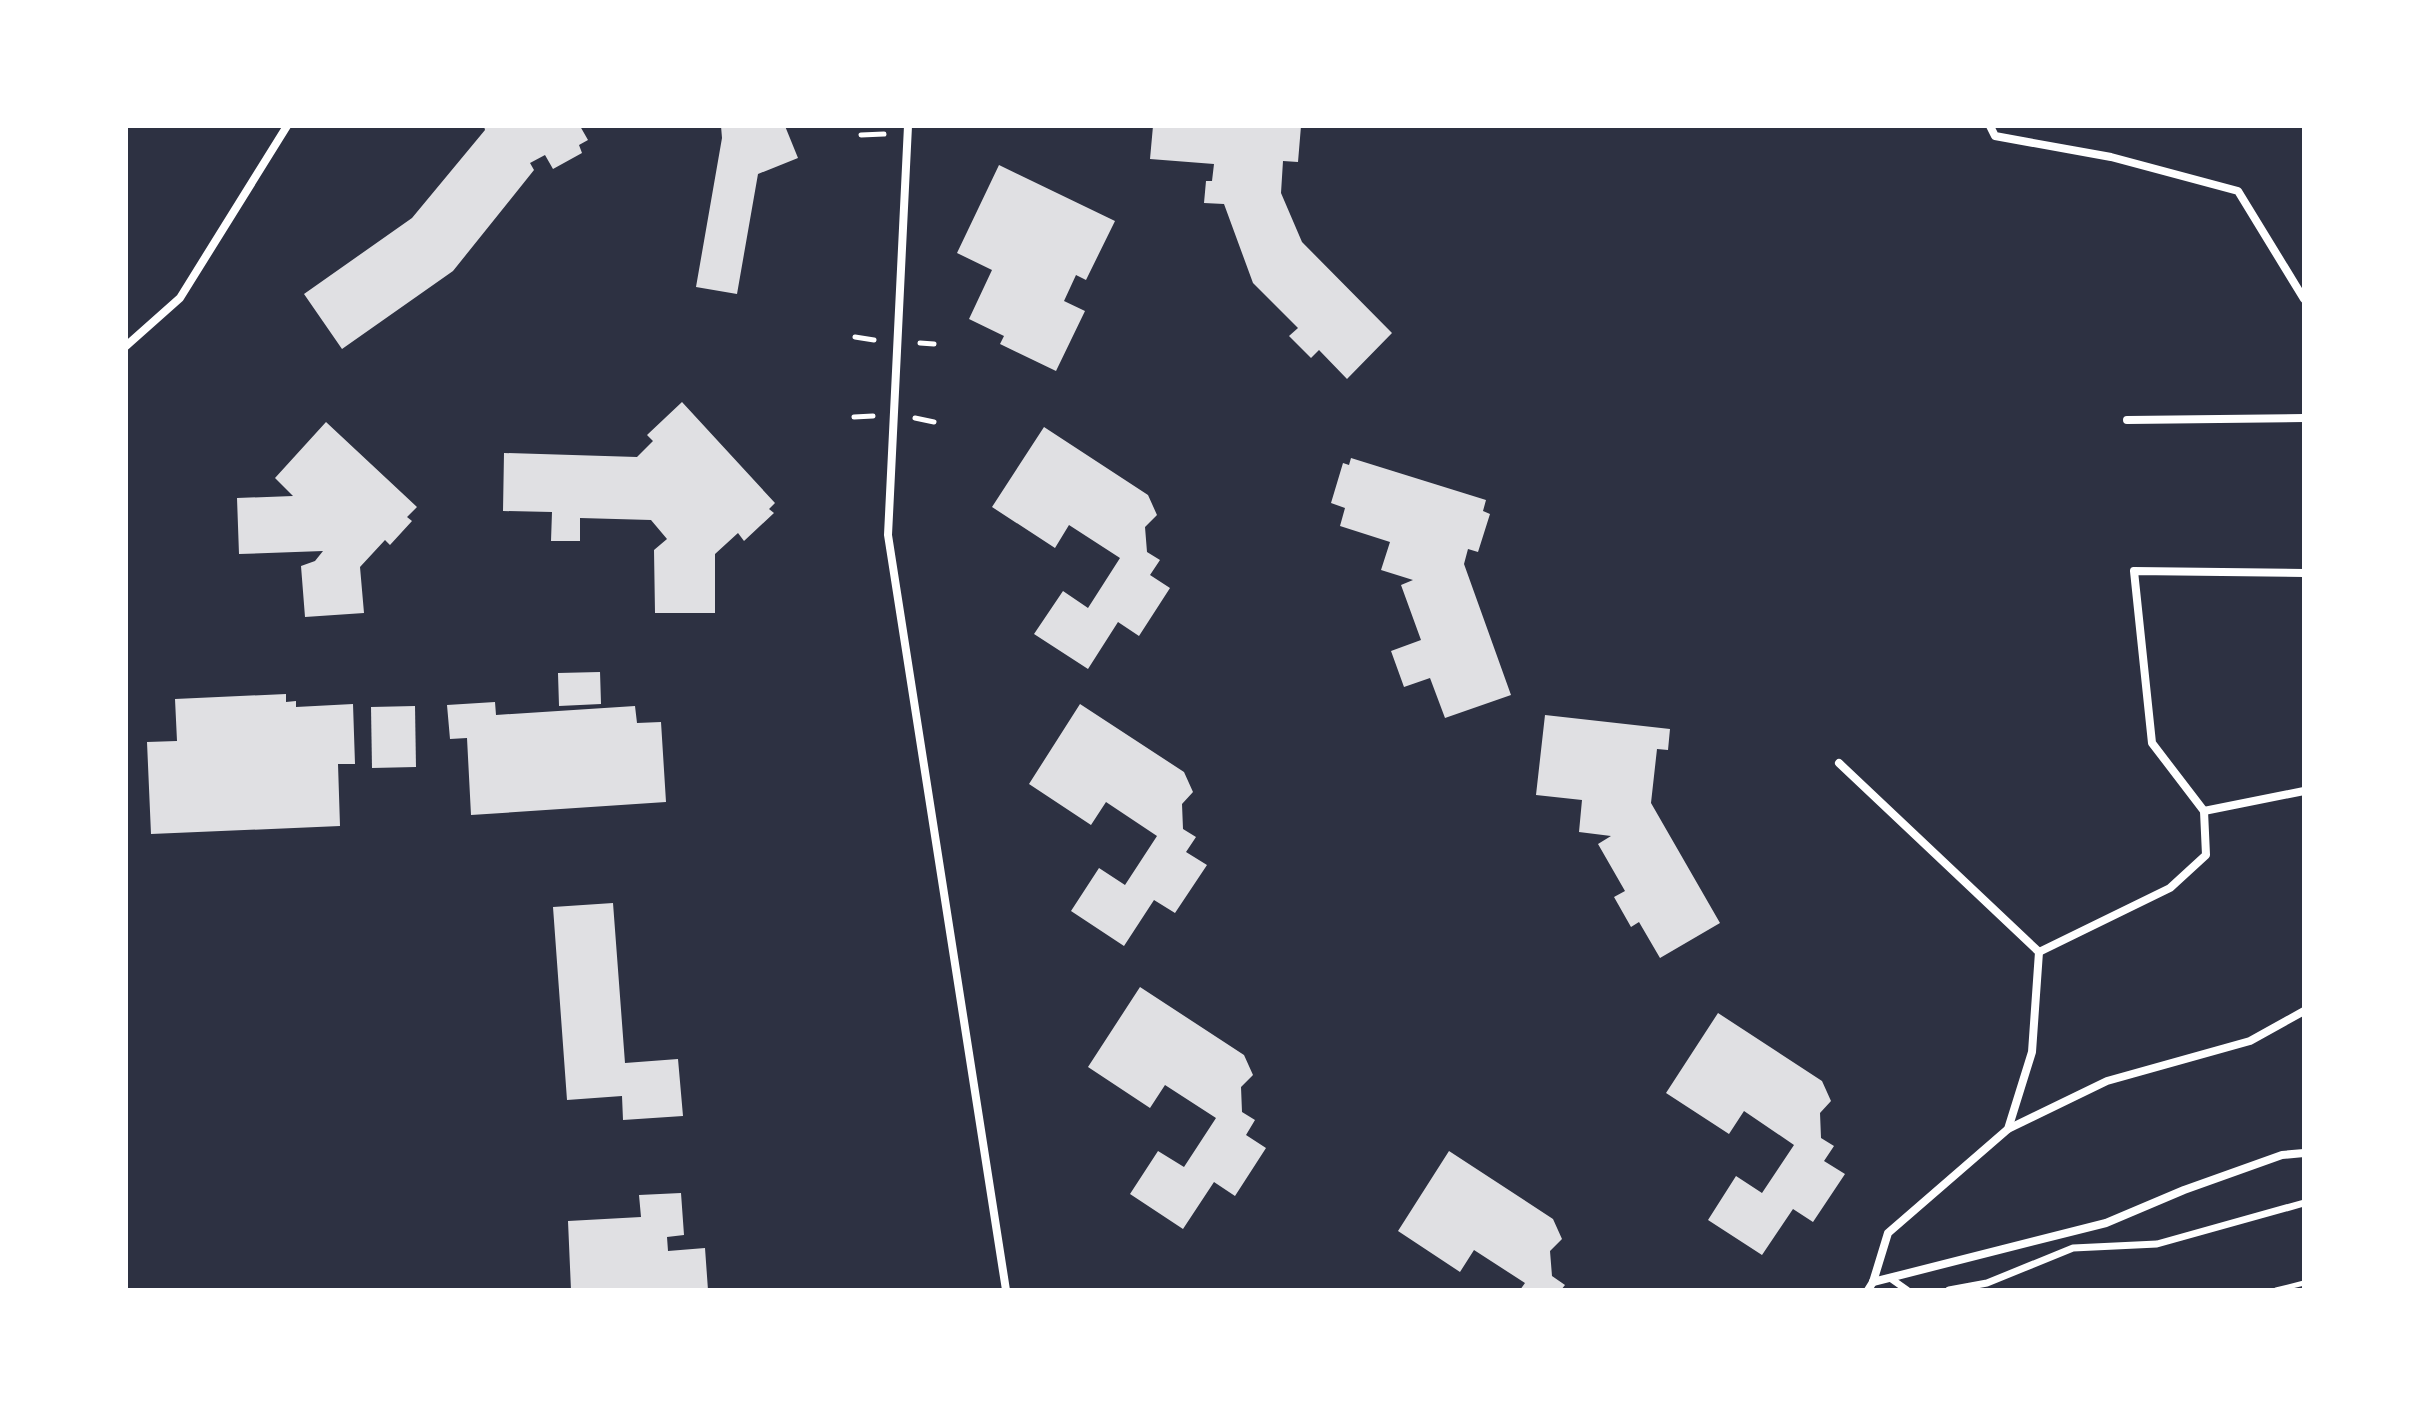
<svg xmlns="http://www.w3.org/2000/svg" width="2430" height="1416" viewBox="0 0 2430 1416" font-family="'Open Sans',sans-serif">
	<style>
		.building { fill: #e0e0e3 }
		.lines { fill: none; stroke-linecap: round; stroke-linejoin: round }
		.path { stroke: #fff; stroke-width: 5 }
		.pedestrian { stroke: #fff; stroke-width: 7 }
		.minor { stroke: #fff; stroke-width: 8 }
	</style>
	<rect width="100%" height="100%" fill="#2d3142"/>
	<g class="building">
		<path d="M484,126H580L588,140L579,145L582,153L553,169L545,155L530,163L534,170L453,271L342,349L304,294L412,218L485,130Z"/>
		<path d="M721,126H785L798,158L758,174L737,294L696,287L722,138Z"/>
		<path d="M1153,126H1301L1298,162L1283,161L1281,193L1302,242L1392,333L1347,379L1319,350L1311,358L1289,336L1298,328L1253,283L1224,204L1204,203L1206,181H1212L1214,164L1150,159Z"/>
		<path d="M999,165L1115,221L1086,280L1076,275L1064,301L1085,311L1056,371L1000,344L1004,336L969,319L992,270L957,253Z"/>
		<path d="M682,402L775,503L769,509L774,513L744,541L738,533L715,554V613H655L654,550L667,539L651,520L580,518V541H551L552,512L503,511L504,453L637,457L653,441L647,435Z"/>
		<path d="M326,422L417,507L407,517L412,521L390,545L385,540L360,567L364,613L305,617L301,566L315,561L323,551L239,554L237,498L293,496L275,478Z"/>
		<path d="M1044,427L1148,495L1157,515L1145,527L1147,552L1160,560L1150,575L1170,588L1139,636L1118,622L1088,669L1034,634L1063,591L1088,608L1120,558L1069,525L1055,548L992,507Z"/>
		<path d="M1351,458L1486,500L1483,511L1490,514L1478,552L1468,549L1464,564L1511,695L1445,718L1430,678L1404,687L1391,651L1421,640L1401,585L1413,580L1381,570L1390,542L1340,526L1345,508L1331,503L1343,463L1349,465Z"/>
		<path d="M600,672L601,704L559,706L558,673Z"/>
		<path d="M286,694V702L296,701V707L353,704L355,764H338L340,826L151,834L147,742L177,741L175,699Z"/>
		<path d="M495,702L496,715L635,706L637,723L661,722L666,802L471,815L467,738L450,739L447,705Z"/>
		<path d="M1080,704L1184,772L1193,792L1182,804L1183,829L1196,837L1186,852L1207,865L1175,913L1154,900L1124,946L1071,911L1099,868L1125,885L1157,836L1106,802L1091,825L1029,784Z"/>
		<path d="M415,706L416,767L372,768L371,707Z"/>
		<path d="M1545,715L1670,729L1668,750L1657,749L1651,803L1720,923L1660,958L1639,922L1631,927L1614,897L1625,891L1598,844L1611,836L1579,832L1582,800L1536,795Z"/>
		<path d="M613,903L625,1063L678,1059L683,1116L623,1120L622,1096L567,1100L553,907Z"/>
		<path d="M1140,987L1244,1055L1253,1075L1241,1087L1242,1112L1255,1120L1246,1135L1266,1148L1235,1196L1214,1182L1183,1229L1130,1194L1158,1151L1184,1167L1216,1118L1165,1085L1150,1108L1088,1067Z"/>
		<path d="M1718,1013L1822,1081L1831,1101L1820,1113L1821,1138L1834,1146L1824,1161L1845,1174L1813,1222L1793,1209L1762,1255L1708,1220L1736,1176L1762,1193L1794,1145L1744,1111L1729,1134L1666,1093Z"/>
		<path d="M1449,1151L1553,1219L1562,1239L1550,1251L1552,1276L1565,1285L1561,1290H1520L1525,1283L1474,1250L1460,1272L1398,1231Z"/>
		<path d="M681,1193L684,1235L667,1237L668,1251L705,1248L708,1290H571L568,1221L641,1217L639,1195Z"/>
	</g>
	<g class="lines">
		<g class="path">
			<path d="M861,135L884,134"/>
			<path d="M855,337L874,340"/>
			<path d="M920,343L934,344"/>
			<path d="M854,417L873,416"/>
			<path d="M915,418L934,422"/>
			<path d="M2276,1290L2304,1283"/>
		</g>
		<g class="pedestrian">
			<path d="M1890,1278L1907,1290"/>
			<path d="M1949,1290L1987,1283L2073,1248L2157,1244L2304,1203"/>
		</g>
		<g class="minor">
			<path d="M908,126L888,535L1006,1290"/>
			<path d="M1990,126L1995,136L2111,157L2238,191L2304,299"/>
			<path d="M126,346L180,298L287,126"/>
			<path d="M2127,420L2304,418"/>
			<path d="M1839,763L2039,952L2032,1052L2008,1129L1888,1233L1873,1282L1868,1290"/>
			<path d="M2204,811L2304,791"/>
			<path d="M2039,952L2170,888L2206,855L2204,811L2152,743L2134,571L2304,573"/>
			<path d="M2008,1129L2107,1081L2250,1041L2304,1011"/>
			<path d="M1873,1282L2106,1223L2184,1190L2282,1155L2304,1153"/>
		</g>
	</g>
	<rect width="2430" height="1416" fill="none" stroke="#ffffff" stroke-width="256"/>
</svg>
